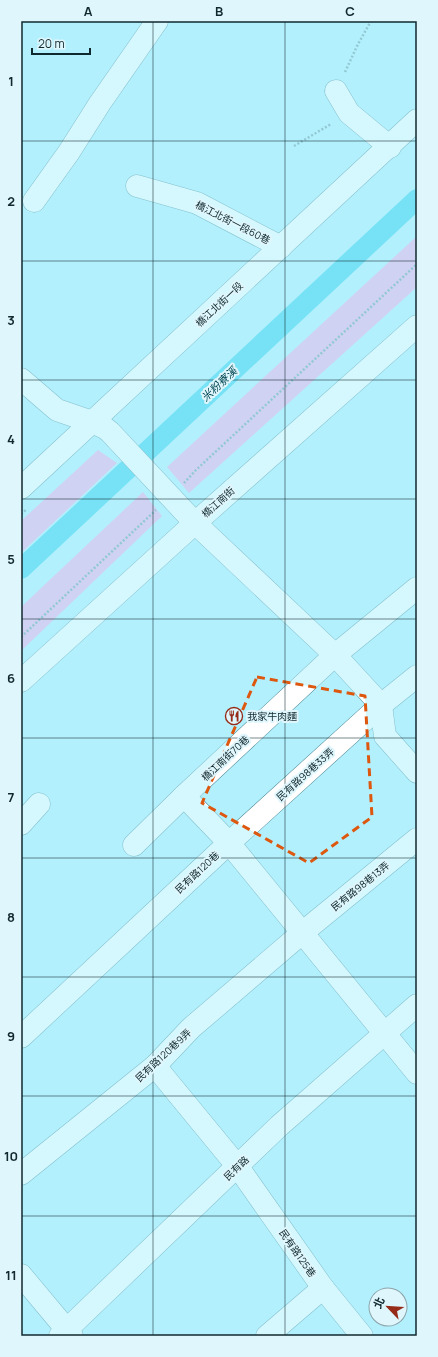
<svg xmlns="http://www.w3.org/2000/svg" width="438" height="1357" viewBox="0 0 438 1357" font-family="Manrope,'Noto Sans TC',sans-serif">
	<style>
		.green { fill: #f3aee7 }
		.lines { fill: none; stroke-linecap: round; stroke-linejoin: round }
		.canal { stroke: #2fd0ec; stroke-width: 20 }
		.minor-casing { stroke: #4b8793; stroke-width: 23 }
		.path { stroke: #6b98a2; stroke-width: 2.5; stroke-dasharray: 2 2; stroke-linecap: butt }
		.minor { stroke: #fff; stroke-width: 22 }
		.marked { fill: none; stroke: #dd570e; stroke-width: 3; stroke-dasharray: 8 5; stroke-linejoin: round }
		.grid { fill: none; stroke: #10292e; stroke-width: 1; stroke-opacity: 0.55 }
		.labels { text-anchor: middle; stroke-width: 4; stroke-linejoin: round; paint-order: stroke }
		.street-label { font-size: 10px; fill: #10292e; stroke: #dff6fc }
		.poi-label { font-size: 10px; fill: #10292e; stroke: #dff6fc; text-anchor: start }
		.water-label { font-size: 11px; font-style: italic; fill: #004652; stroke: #dff6fc }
		.neatline { fill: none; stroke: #10292e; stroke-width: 1.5 }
		.grid-label { font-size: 13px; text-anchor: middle; font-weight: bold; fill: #10292e }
	</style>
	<rect width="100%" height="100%" fill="#b3f0fe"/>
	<g class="green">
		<path d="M417,236V287L189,493L167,467Z"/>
		<path d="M98,450L117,463L21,553V521Z"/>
		<path d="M143,492L162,516L21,651V607Z"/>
	</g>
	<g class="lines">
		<path class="canal" d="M21,569L417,199"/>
		<g class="minor-casing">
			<g id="minor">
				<path d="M336,91L349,113L390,147"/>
				<path d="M137,186L197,203L281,247"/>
				<path d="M34,201L69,152L100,103L157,21"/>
				<path d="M21,379L57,410L92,422L105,428L110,432L195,523L335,655L381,705"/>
				<path d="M21,488L417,120"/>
				<path d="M21,681L195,523L417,326"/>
				<path d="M381,705L385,736L417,772"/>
				<path d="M184,796L229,843L417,1073"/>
				<path d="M21,824L39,804"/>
				<path d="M134,845L184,796L335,655L417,588"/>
				<path d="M21,1037L229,843L381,705L417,676"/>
				<path d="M155,1066L238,1167L323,1288L362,1336"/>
				<path d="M21,1174L155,1066L191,1028L302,933L417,839"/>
				<path d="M21,1275L72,1336"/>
				<path d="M60,1336L279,1126L417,1005"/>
				<path d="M267,1336L323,1288"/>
			</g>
		</g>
		<g class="path">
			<path d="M345,72L358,44L371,21"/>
			<path d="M294,146L331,124"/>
			<path d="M184,483L196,470L417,264"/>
			<path d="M21,514L27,509"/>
			<path d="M21,637L156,510"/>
		</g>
		<use href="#minor" class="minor"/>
	</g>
	<path d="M0 0H438V1357H0ZM257,677L365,696L372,817L309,863L202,803Z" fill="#b3f0fe" fill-opacity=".55" fill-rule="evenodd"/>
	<path class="marked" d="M257,677L365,696L372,817L309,863L202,803Z"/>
	<path class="grid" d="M153,21V1336M285,21V1336M21,141H417M21,261H417M21,380H417M21,499H417M21,619H417M21,738H417M21,858H417M21,977H417M21,1096H417M21,1216H417"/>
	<defs>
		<g id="restaurant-ring" transform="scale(0.9)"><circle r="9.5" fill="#dff6fc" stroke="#952b18" stroke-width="1.5"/><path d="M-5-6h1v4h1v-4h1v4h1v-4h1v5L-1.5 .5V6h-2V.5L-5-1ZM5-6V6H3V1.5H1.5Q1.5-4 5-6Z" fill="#952b18"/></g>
	</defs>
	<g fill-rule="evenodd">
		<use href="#restaurant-ring" x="234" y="716"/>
	</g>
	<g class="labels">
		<g class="street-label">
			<text transform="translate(233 222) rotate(27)" y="4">橋江北街一段60巷</text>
			<text transform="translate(219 304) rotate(-43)" y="4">橋江北街一段</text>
			<text transform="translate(218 502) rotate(-42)" y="4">橋江南街</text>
			<text transform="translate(225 758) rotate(-43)" y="4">橋江南街70巷</text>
			<text transform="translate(305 774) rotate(-42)" y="4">民有路98巷33弄</text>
			<text transform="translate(197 872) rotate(-43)" y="4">民有路120巷</text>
			<text transform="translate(360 886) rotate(-39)" y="4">民有路98巷13弄</text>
			<text transform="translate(163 1055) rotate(-43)" y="4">民有路120巷9弄</text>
			<text transform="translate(236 1168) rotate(-44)" y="4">民有路</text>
			<text transform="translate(298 1253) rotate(55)" y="4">民有路125巷</text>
		</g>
		<g class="poi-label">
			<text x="247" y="720">我家牛肉麵</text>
		</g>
		<g class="water-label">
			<text transform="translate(219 384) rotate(-43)" y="4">米粉寮溪</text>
		</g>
	</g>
	<rect width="438" height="1357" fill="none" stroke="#dff6fc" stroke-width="44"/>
	<g transform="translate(388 1307) rotate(295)"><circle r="19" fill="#dff6fc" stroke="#8ca4aa"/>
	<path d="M0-3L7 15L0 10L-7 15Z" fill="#952b18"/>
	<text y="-6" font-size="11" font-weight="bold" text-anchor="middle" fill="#10292e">北</text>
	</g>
	<path d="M32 48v6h58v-6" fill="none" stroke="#10292e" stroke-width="2"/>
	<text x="38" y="48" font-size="12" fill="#10292e" stroke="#dff6fc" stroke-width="3" paint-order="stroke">20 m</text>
	<rect x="22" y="22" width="394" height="1313" class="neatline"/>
	<g class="grid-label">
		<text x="88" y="16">A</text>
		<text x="219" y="16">B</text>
		<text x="350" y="16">C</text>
		<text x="11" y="86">1</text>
		<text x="11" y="206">2</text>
		<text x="11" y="325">3</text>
		<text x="11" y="444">4</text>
		<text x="11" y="564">5</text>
		<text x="11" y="683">6</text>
		<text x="11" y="802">7</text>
		<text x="11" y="922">8</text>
		<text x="11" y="1041">9</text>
		<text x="11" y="1161">10</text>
		<text x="11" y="1280">11</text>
	</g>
</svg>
